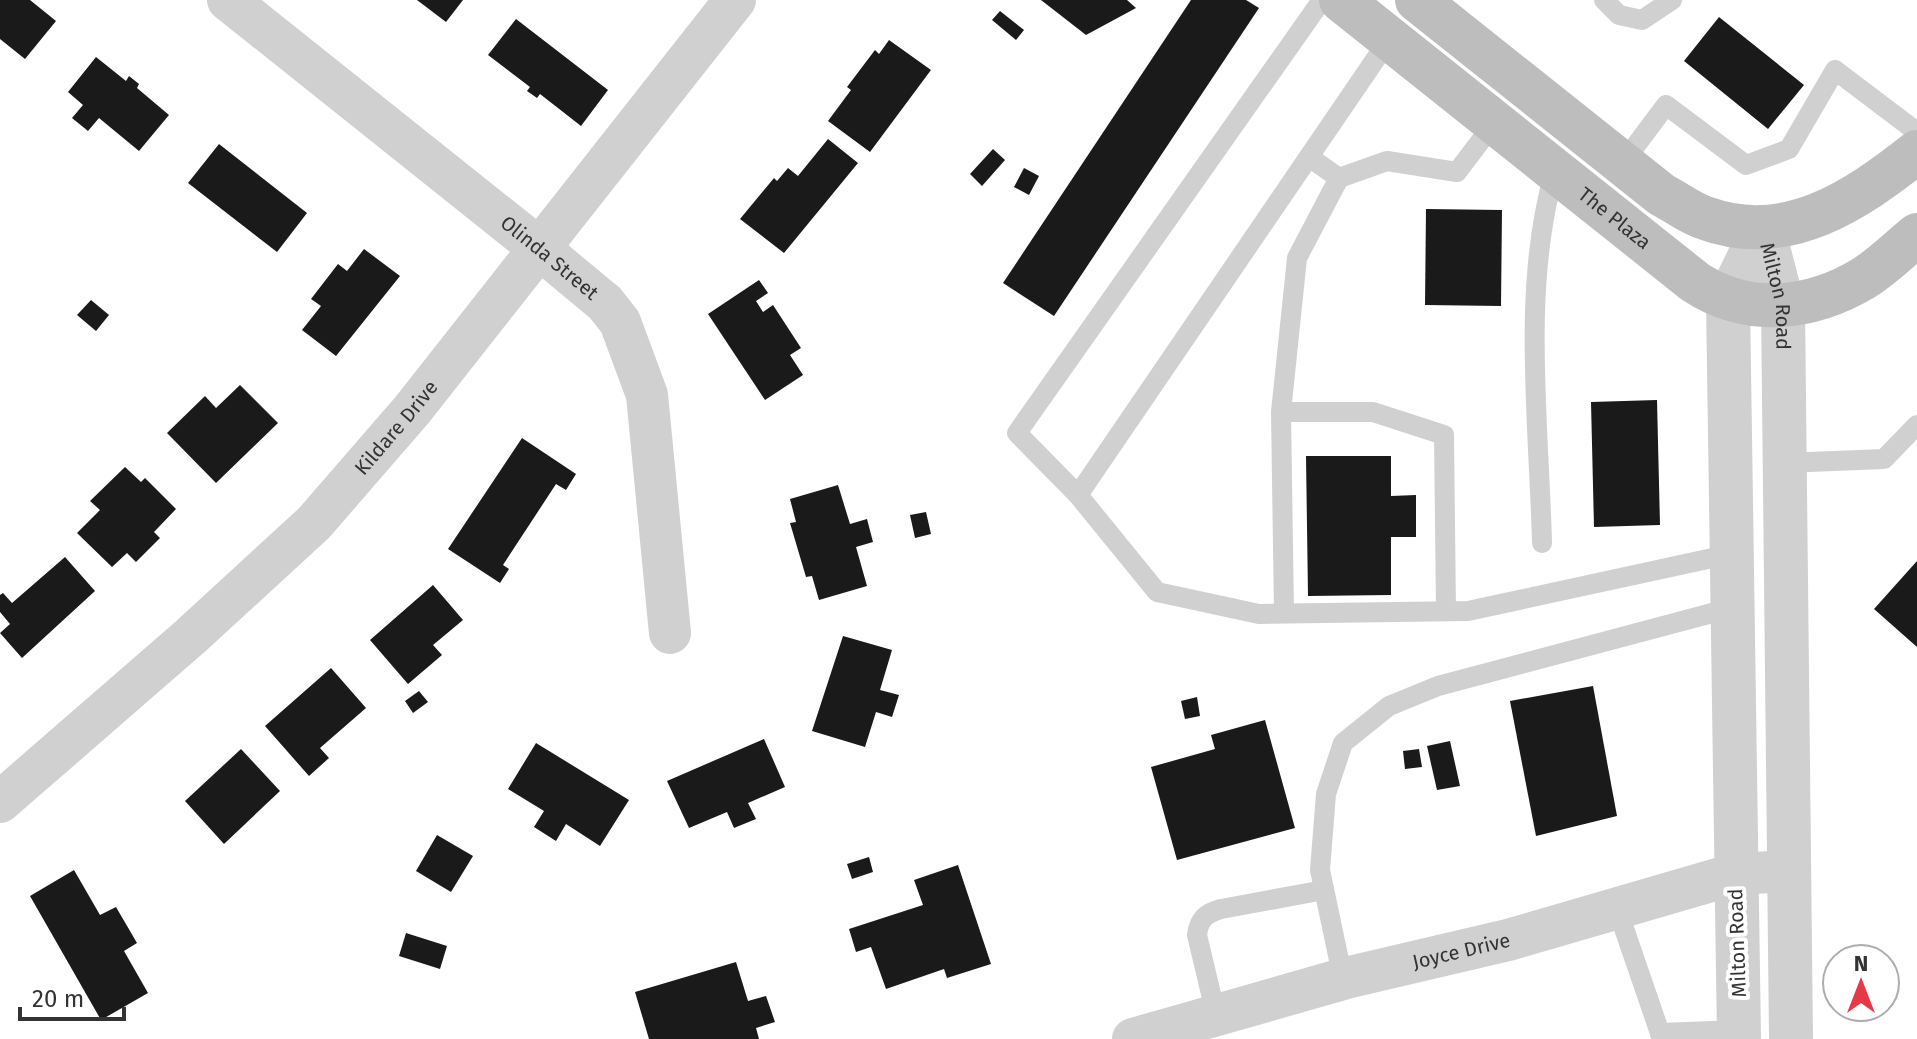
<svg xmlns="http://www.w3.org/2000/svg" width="1917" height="1039" viewBox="0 0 1917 1039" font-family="'Fira Sans',sans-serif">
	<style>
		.building { fill: #1a1a1a }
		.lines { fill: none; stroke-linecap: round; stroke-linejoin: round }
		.service { stroke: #d0d0d0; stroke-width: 20 }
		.minor { stroke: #d0d0d0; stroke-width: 42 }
		.tertiary { stroke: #d0d0d0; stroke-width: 44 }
		.secondary { stroke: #bdbdbd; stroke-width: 44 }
		.labels { text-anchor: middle; stroke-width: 8; stroke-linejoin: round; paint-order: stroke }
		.street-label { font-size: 20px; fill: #333; stroke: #fff }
	</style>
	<rect width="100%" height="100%" fill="#fff"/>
	<g class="building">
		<path d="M0,0H30L56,21L25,59L0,39Z"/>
		<path d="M417,0H463L446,22Z"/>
		<path d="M1041,0H1127L1136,8L1086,35Z"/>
		<path d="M1191,0H1246L1259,8L1054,316L1003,283Z"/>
		<path d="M1000,11L1024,30L1016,40L992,20Z"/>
		<path d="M1719,17L1804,85L1768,129L1684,61Z"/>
		<path d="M516,19L608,90L581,126L540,94L537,98L527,91L530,87L488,55Z"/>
		<path d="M889,40L931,70L870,152L828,121L851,90L847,87L875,50L879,54Z"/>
		<path d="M96,57L126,81L129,76L139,84L137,88L169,115L139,151L99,118L88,131L72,118L83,105L68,92Z"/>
		<path d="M828,139L858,163L784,253L740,219L774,178L777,181L788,168L798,176Z"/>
		<path d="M219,144L307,213L277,252L188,183Z"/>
		<path d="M993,149L1005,160L982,186L970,174Z"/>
		<path d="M1024,168L1039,176L1029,195L1014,187Z"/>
		<path d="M1426,209L1502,210L1501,306L1425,305Z"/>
		<path d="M364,249L400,276L336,356L302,330L321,306L311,299L338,264L347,271Z"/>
		<path d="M759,280L768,293L756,301L763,312L773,305L801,348L790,355L803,375L765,400L708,314Z"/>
		<path d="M91,300L109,315L96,331L77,315Z"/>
		<path d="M240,385L278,423L216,483L167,433L205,396L216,408Z"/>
		<path d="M1657,400L1660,525L1594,527L1591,402Z"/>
		<path d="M522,438L576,474L566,490L556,484L503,565L509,569L500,583L448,549Z"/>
		<path d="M1306,456H1391V496L1416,495V537H1391V595L1308,596Z"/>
		<path d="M125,467L141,482L145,478L176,509L154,532L160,538L136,562L127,553L112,567L77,533L100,510L90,501Z"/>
		<path d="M838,485L850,524L867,519L873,542L856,547L867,586L819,600L812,576L806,577L790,523L796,522L790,499Z"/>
		<path d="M926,512L931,534L915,538L910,515Z"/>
		<path d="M65,557L95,591L22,658L0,633L10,624L0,612V595L3,593L12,603Z"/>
		<path d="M1917,561V647L1874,609Z"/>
		<path d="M433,585L463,620L433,645L442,655L408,684L370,640Z"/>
		<path d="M843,636L892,650L880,690L899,695L892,717L876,712L865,747L812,731Z"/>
		<path d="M331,668L366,708L320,748L329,758L309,776L265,726Z"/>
		<path d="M1593,686L1617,816L1536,836L1510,701Z"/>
		<path d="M419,691L428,702L413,713L405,701Z"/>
		<path d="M1197,697L1200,716L1185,719L1181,701Z"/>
		<path d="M1265,720L1295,828L1177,860L1151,767L1215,749L1211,735Z"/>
		<path d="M764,739L785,787L748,803L756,819L734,828L727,812L689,828L667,781Z"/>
		<path d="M1450,741L1460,786L1437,790L1427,746Z"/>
		<path d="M536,743L629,800L600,846L566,824L556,841L534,827L544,811L508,789Z"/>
		<path d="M241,749L280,791L224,844L185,801Z"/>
		<path d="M1419,749L1422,767L1405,769L1403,751Z"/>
		<path d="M437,835L473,856L451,892L416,871Z"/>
		<path d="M869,857L873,872L852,879L847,864Z"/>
		<path d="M958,865L991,964L947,978L944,969L886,989L871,947L856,952L849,929L923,905L914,880Z"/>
		<path d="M74,870L100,915L116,907L137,943L124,951L148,993L101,1020L30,896Z"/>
		<path d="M406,933L447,946L440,969L399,956Z"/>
		<path d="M736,962L748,1001L766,996L775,1022L756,1028L759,1039H649L635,992Z"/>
	</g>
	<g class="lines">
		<g class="service">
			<path d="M1322,0L1017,433L1078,495L1390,38"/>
			<path d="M1604,0L1619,15L1642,20L1672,0"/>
			<path d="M1622,164L1666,105L1746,165L1789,149L1835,70L1917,132"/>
			<path d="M1339,178L1387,161L1457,172L1495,122"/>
			<path d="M1281,412L1297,258L1339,178L1309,157"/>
			<path d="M1784,463L1884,459L1917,425"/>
			<path d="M1078,495L1157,592L1259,614L1468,611L1731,554"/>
			<path d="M1542,543C1539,422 1521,286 1555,170"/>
			<path d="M1284,613L1281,412H1373L1444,435L1446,611"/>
			<path d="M1617,908L1662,1039"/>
			<path d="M1343,979L1320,870L1326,794L1343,743L1389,706L1438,686L1731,608"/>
			<path d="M1216,1015L1197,935C1199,919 1206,913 1221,909L1324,890"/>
			<path d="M1660,1033L1739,1030"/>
		</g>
		<g class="minor">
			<path id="s1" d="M228,0L540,249L605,303L620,322L647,395L670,633"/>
			<path id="s2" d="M0,802L191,636L314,523L412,410L735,0"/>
			<path id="s3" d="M1133,1039L1350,977L1508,940L1735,874L1790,871"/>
		</g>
		<g class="tertiary">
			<path id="s4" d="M1763,228L1783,306L1791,1039"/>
			<path d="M1739,1039L1728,301L1763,228"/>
		</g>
		<g class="secondary">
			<path id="s5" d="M1341,0L1695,282C1748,317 1811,310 1864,278C1883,266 1900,249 1917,235"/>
			<path d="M1417,0L1662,195C1676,202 1690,213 1705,218C1787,248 1856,200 1917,152"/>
		</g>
	</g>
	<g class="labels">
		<g class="street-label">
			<text dy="7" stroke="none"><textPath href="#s5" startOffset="350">The Plaza</textPath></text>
			<text dy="7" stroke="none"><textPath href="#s1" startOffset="412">Olinda Street</textPath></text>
			<text dy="7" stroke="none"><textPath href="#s4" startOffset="70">Milton Road</textPath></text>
			<text dy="7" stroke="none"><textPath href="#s2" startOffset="546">Kildare Drive</textPath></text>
			<text transform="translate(1737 943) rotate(-92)" y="7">Milton Road</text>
			<text dy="7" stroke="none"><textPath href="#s3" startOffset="340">Joyce Drive</textPath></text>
		</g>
	</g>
	<g transform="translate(1861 983)"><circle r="38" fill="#ffffff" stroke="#adadad" stroke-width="2"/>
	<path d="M0-6L14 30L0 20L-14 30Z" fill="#e63946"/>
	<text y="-12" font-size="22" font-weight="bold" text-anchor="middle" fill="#333333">N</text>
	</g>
	<path d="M20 1007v12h104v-12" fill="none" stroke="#333333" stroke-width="4"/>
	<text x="32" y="1007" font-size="24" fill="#333333" stroke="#ffffff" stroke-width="6" paint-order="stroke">20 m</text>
</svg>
